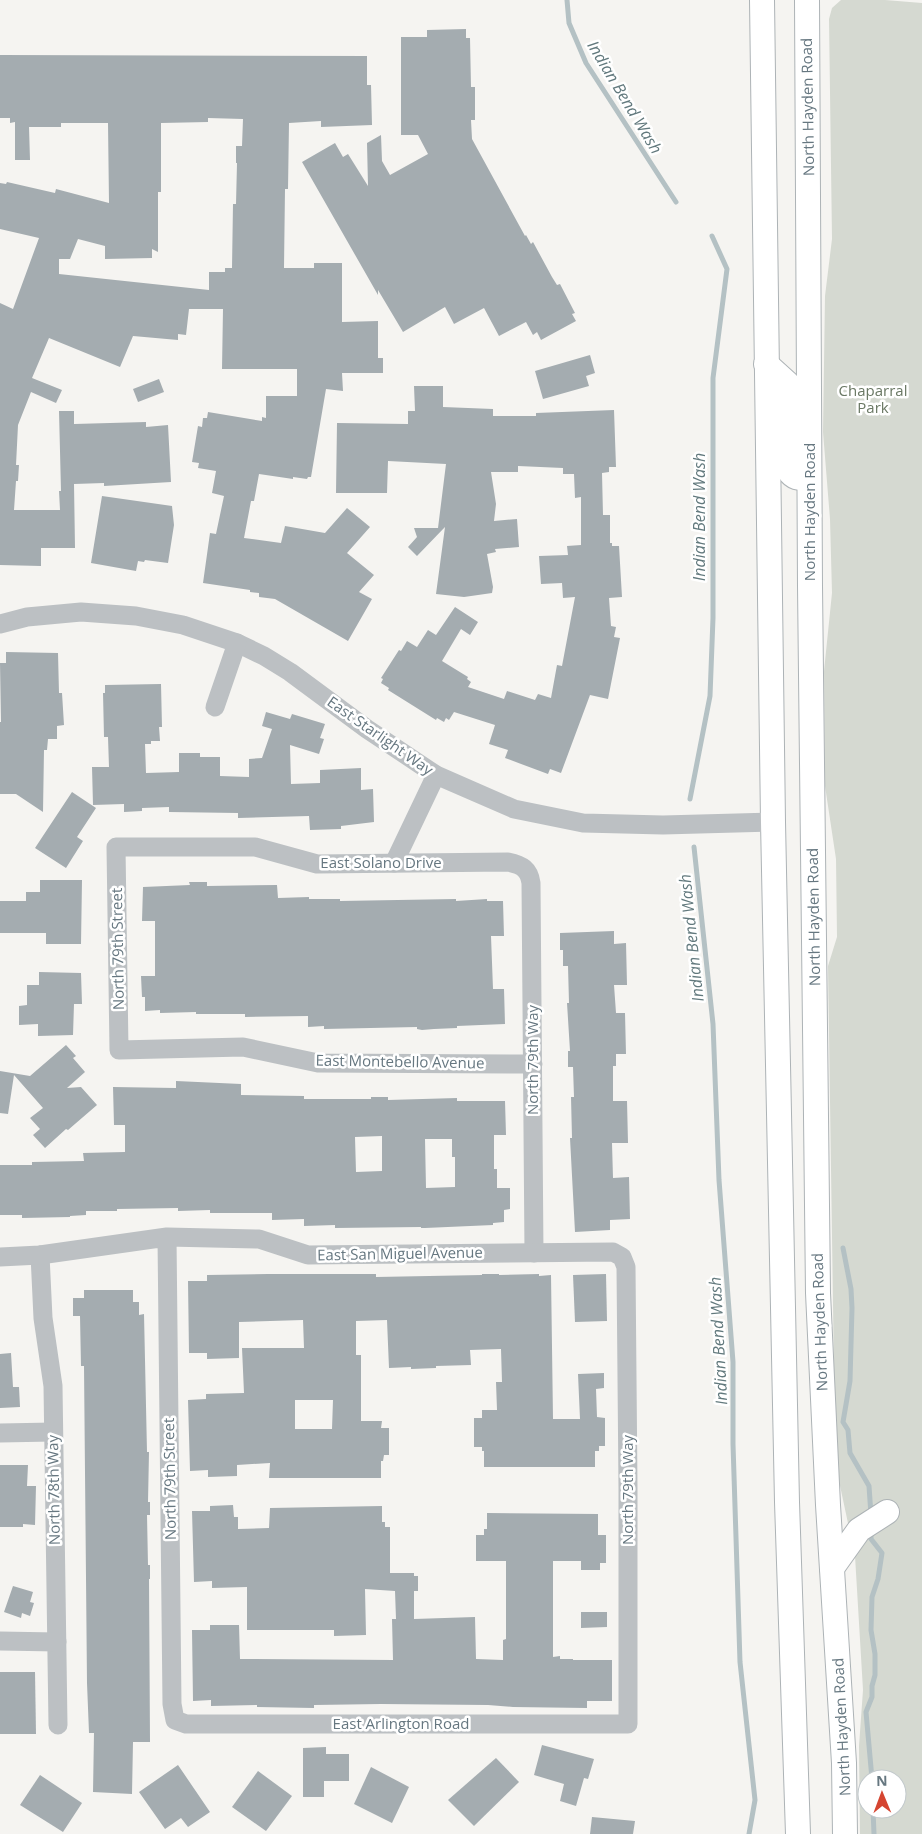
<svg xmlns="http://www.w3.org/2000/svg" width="922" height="1834" viewBox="0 0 922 1834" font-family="'Open Sans',sans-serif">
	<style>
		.green { fill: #d5d9d1; fill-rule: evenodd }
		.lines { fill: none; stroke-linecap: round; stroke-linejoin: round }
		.stream { stroke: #b4c1c4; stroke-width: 5 }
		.building { fill: #a4acb0; fill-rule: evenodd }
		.major-casing { stroke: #adb3b6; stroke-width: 26 }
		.minor { stroke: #bcc0c3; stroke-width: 19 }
		.major { stroke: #fff; stroke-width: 24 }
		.labels { text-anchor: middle; stroke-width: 5; stroke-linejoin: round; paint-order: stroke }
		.street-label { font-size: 15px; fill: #667780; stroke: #fff }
		.park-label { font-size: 15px; fill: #6a7864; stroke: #fff }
		.water-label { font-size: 16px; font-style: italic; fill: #62797d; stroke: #fff }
	</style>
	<rect width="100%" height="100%" fill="#f5f4f1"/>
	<path class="green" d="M841,0H885L922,3V1834H860L859,1746L863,1690L855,1556L839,1481L834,1372L828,966L837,937L836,859L825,786L824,671L832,593L830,519L823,432L825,296L832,239L829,19L832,8ZM867,1779H897V1809H867Z"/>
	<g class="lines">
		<g class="stream">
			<path d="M567,0L569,23L586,63L676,202"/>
			<path d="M690,799L710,696L713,618V378L727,269L712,236"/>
			<path d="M694,847L713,1024L719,1180L733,1362V1444L740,1662L755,1800L749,1834"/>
			<path d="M843,1248L851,1289L852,1308L850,1381L843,1422L848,1430L850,1453L869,1486L871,1515"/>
			<path d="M871,1531V1539L882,1553L878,1579L872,1597L871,1630L875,1654V1675L872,1686V1697L866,1712L872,1779"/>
			<path d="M873,1809L874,1834"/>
		</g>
	</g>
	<g class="building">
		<path d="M466,29V38H470L471,87H475V120H471L472,139L525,236L526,235L531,244L533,242L552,277L557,285L560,284L575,313L572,314L576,321L541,340L537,332L533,335L526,322L499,336L484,308L454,324L445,307L403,332L378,290V295L302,162L335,143L343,157L348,154L368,186L367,143L381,135L382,161L390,175L428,154L418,135H401V37H427V30Z"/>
		<path d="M0,55L367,56V85H371L372,125L321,127V121L289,123L288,189H285L284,268H314V263H342V322L378,321V358H383V373H342L343,391L326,389L311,477H308L307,479L293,477V479L259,474L254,501H251L244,538L281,543L285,526L325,533L347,508L370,527L347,553L374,575L359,592L372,599L348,641L275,599L259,597V593L250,592V590L203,583L210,533L216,534L224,496L212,493L216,471L198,468L199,463L192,462L198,426L202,427L203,418H207L208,412L262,421V417L266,418V396H297V369H222L223,309H189L186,335L178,334V340L133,336L120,367L49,338L32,378L62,390L56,403L31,392L18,425L16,465H19L18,481H16L14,510H60L59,491H61L59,411H74V424L146,422V427L168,425L171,482L104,486V483L74,484L75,548H41V566L0,565V303L13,309L39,238L0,229V183L6,184L7,182L55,193L56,189L109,203L108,123H61V127H29L30,160H15V122L10,123V118H0ZM208,118L243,119L242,146H236V163H237L236,204H233L232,268H225V272H209V290L59,274V259H70L78,239L105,246V259L152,258V249L158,252V192H161V123L208,122Z"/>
		<path d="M590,355L595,373L586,376L589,386L543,399L535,371Z"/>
		<path d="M159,379L164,392L138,402L133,389Z"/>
		<path d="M414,386H443V407L493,409V416H536V413L614,410L616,467H609V472L602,473L603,515H610V543H612V546H619L622,597L609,598L611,626L616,627L614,637L620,638L608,699L590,695L561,773L550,769L548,774L505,758L508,750L489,744L495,725L454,712L449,720L446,718L444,722L437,718L436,720L388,690L389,688L381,683L383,679L381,678L399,650L401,651L407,641L417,647L428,630L436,635L455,607L478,622L470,635L461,629L442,661L468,677L467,679L471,682L468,687L504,699L507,691L535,700L538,694L551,698L557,665L562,666L575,597L563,598L562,583L541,584L539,556L568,555L567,546L581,545V497L575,498L574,474H563V468L518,466V472H491L496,504L494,521L517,519L519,547L495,549L496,552L487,554L493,587L492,593L464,597L436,594L445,527L417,556L408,547L417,537L414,528H438L446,464L388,461L387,493H336L337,423L408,424V411H415Z"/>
		<path d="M102,496L172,506L174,525L168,563L145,560L144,562L138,561L136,571L91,563Z"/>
		<path d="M6,652L58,653L59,693H62L64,725L57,726V739H48L47,750H44L43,812L16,794H0V722H1L0,663H6Z"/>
		<path d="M161,684L162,727H159L160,741H151V744H145L146,773L179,772V753H200V757H220V776L249,777V759L262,758L272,729L262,726L266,712L290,719L292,714L325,724L320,738L324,739L319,754L290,745L291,784L320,783V770L361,768V790L373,789L374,822L341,826V829L310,830L309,816L238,818V813L169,812V807L142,808V811L124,812V804L93,805L92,767H109L108,737H104L103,693H105V685Z"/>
		<path d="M72,792L96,808L77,837L83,841L66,868L35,848Z"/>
		<path d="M40,880H82L81,944H46V933H0V901H26V892H40Z"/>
		<path d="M189,882H207V886L277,885L278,898L309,897V899H340V901L456,899V901L487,899V901H503L504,936H491L493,989H504L505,1024L457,1026V1028L434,1029L422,1030L417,1029V1027L324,1029V1026L308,1027V1016L245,1017V1014H196V1012L160,1013V1010L145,1011V997H142L141,976H155V921H142L143,887L190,885Z"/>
		<path d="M614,931V944L626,943L627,985H614L616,1013H625L626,1054H616V1066H613V1101H627L628,1143H612L613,1178L629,1177L630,1219L610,1220V1230L575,1232L570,1138H572L571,1097H574L573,1067H568V1051H570L567,1003H569L568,966H563V950H560V933Z"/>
		<path d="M39,972L81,973L82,1004H74L73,1035L38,1036V1024L19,1025V1006L27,1005V985H39Z"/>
		<path d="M66,1045L76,1056L73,1058L85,1072L67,1088L81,1087L97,1105L68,1130L66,1129L45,1148L33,1135L40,1129L30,1118L43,1108L14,1075L8,1114L0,1113V1071L30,1076Z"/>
		<path d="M176,1081L241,1084V1095L304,1096V1099H371V1097H388V1100L457,1098V1101H505L506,1135H494V1169H497V1188H510V1209L504,1210V1222L493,1223V1225L425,1228H421V1227L335,1228V1225L304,1226V1219L272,1220V1213H210V1210L178,1211V1208L117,1209V1211H86V1215L70,1216V1217L22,1218V1215H0V1165H32V1162L84,1161L83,1153L125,1152V1125H114L113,1087L176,1088ZM382,1136V1171L356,1172L355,1137ZM425,1139H452V1157H455V1187L426,1188Z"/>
		<path d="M268,1274H376V1277L482,1275V1274H499V1275L539,1274V1276L551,1275L553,1419H580L578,1374L604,1373V1388L596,1389L597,1417L605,1418V1446H599V1451H595V1467H484V1451H482V1447H474V1418H482V1410H497L496,1382H502L501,1349L470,1350L471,1365L436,1366V1368L411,1369V1367L389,1368L387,1320L356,1321V1355H361V1421H382L381,1428H389V1455H384L383,1461H381V1478H269L270,1463L237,1465V1476L208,1477V1470L190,1471L188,1400L206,1399V1394L244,1393L242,1348H304L303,1320L239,1322V1358L207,1359V1353H189L188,1281H207V1275ZM295,1400H333L332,1429H295Z"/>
		<path d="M606,1274L607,1321L575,1322L573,1275Z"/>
		<path d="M84,1290H133V1302H139V1315L144,1314L147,1452H149L148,1502H150V1515H147L148,1565H150V1579H149L150,1742H133L132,1794L93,1792L94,1733H89L87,1683L84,1366H81L80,1316H73V1298H84Z"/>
		<path d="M11,1353L13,1387H19L20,1407L0,1408V1354Z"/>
		<path d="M0,1465H28L27,1486H36L35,1525L23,1524V1527H0Z"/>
		<path d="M233,1505L234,1517H238V1529L269,1528L270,1508L382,1506V1522H385V1527H390V1573H414V1576H418V1591H414V1619L475,1617L476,1659L503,1660V1640L506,1639V1561H476V1535H484V1529H487V1513L598,1514V1535H606V1563H600V1570H581V1561H553V1657L560,1656V1659H573V1660H612V1701H587V1708L513,1707L488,1705L381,1704L314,1705V1708L257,1707V1705L211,1706V1700L193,1701L192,1630H210V1625H239L240,1659L393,1660L392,1619H396L395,1591L365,1589L366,1635L334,1636V1630H247V1587L212,1588V1581L194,1582L192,1511H210V1506Z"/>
		<path d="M13,1586L33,1592L30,1602L34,1603L30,1616L22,1613L21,1618L4,1612Z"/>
		<path d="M581,1612H607V1627L581,1628Z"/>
		<path d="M0,1672H35L36,1734H0Z"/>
		<path d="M542,1745L594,1759L588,1779L584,1778L576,1806L560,1801L564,1784L534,1775Z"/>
		<path d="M326,1747V1754H349V1781H324V1797H303V1748Z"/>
		<path d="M496,1758L519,1782L474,1826L448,1800Z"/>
		<path d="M178,1765L210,1812L188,1827L181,1818L165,1829L139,1792Z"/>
		<path d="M371,1767L409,1787L392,1823L354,1804Z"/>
		<path d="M258,1771L292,1796L266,1831L232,1807Z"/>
		<path d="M40,1775L82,1803L63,1832L20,1805Z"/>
		<path d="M592,1817L635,1821L633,1834H590Z"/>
	</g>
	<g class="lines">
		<g class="major-casing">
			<g id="major">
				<path d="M762,0L773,822L787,1502L798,1834"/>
				<path d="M807,0L810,586L818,1293L828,1505L844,1763L845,1834"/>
				<path d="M766,364L787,383L789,471C794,479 800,478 809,478"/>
				<path d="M832,1568L859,1530L887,1512"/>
			</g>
		</g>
		<g class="minor">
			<path d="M0,624L27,617L81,612L136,616L183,625L237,643L264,656L290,672L367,729L436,775L514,809L583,823L663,825L773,822"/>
			<path d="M215,707L237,643"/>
			<path d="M394,863L436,775"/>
			<path d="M533,1064L318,1063L243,1047L119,1050L116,847H255L317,864L508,862C522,865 529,869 531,883L534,1253"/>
			<path d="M40,1255L43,1318L53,1386L58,1725"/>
			<path d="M0,1257L40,1255L167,1237L259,1239L308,1255L613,1252L622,1257L626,1267L628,1488V1724H186L175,1720L172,1704L167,1237"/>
			<path d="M0,1433L53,1432"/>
			<path d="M0,1641L57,1642"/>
		</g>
		<use href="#major" class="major"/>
	</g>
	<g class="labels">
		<g class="street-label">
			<text transform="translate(808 107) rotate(-91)" y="5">North Hayden Road</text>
			<text transform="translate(810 512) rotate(-90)" y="5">North Hayden Road</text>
			<text transform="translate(380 736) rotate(35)" y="5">East Starlight Way</text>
			<text x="381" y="868">East Solano Drive</text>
			<text transform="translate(814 917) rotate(-91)" y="5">North Hayden Road</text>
			<text transform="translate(118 949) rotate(-91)" y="5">North 79th Street</text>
			<text transform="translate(533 1060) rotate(-90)" y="5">North 79th Way</text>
			<text transform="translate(400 1062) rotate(1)" y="5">East Montebello Avenue</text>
			<text transform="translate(400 1254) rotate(-1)" y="5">East San Miguel Avenue</text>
			<text transform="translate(820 1322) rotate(-92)" y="5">North Hayden Road</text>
			<text transform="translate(170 1479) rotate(-91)" y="5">North 79th Street</text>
			<text transform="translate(54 1490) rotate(-91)" y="5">North 78th Way</text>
			<text transform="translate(628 1490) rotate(-90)" y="5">North 79th Way</text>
			<text x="401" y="1729">East Arlington Road</text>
			<text transform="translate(842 1727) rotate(-93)" y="5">North Hayden Road</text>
		</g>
		<g class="park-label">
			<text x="873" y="396">Chaparral<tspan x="873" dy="17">Park</tspan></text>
		</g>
		<g class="water-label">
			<text transform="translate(625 97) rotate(59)" y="6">Indian Bend Wash</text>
			<text transform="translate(699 517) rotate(-90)" y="6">Indian Bend Wash</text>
			<text transform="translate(691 938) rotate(-96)" y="6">Indian Bend Wash</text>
			<text transform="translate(718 1341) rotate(-93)" y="6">Indian Bend Wash</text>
		</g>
	</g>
	<g transform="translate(882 1794) rotate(359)"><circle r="24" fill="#ffffff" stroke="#c2c9cc"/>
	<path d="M0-4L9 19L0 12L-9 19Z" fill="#d54531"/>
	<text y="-8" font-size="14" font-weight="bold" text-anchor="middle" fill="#667780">N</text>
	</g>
</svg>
